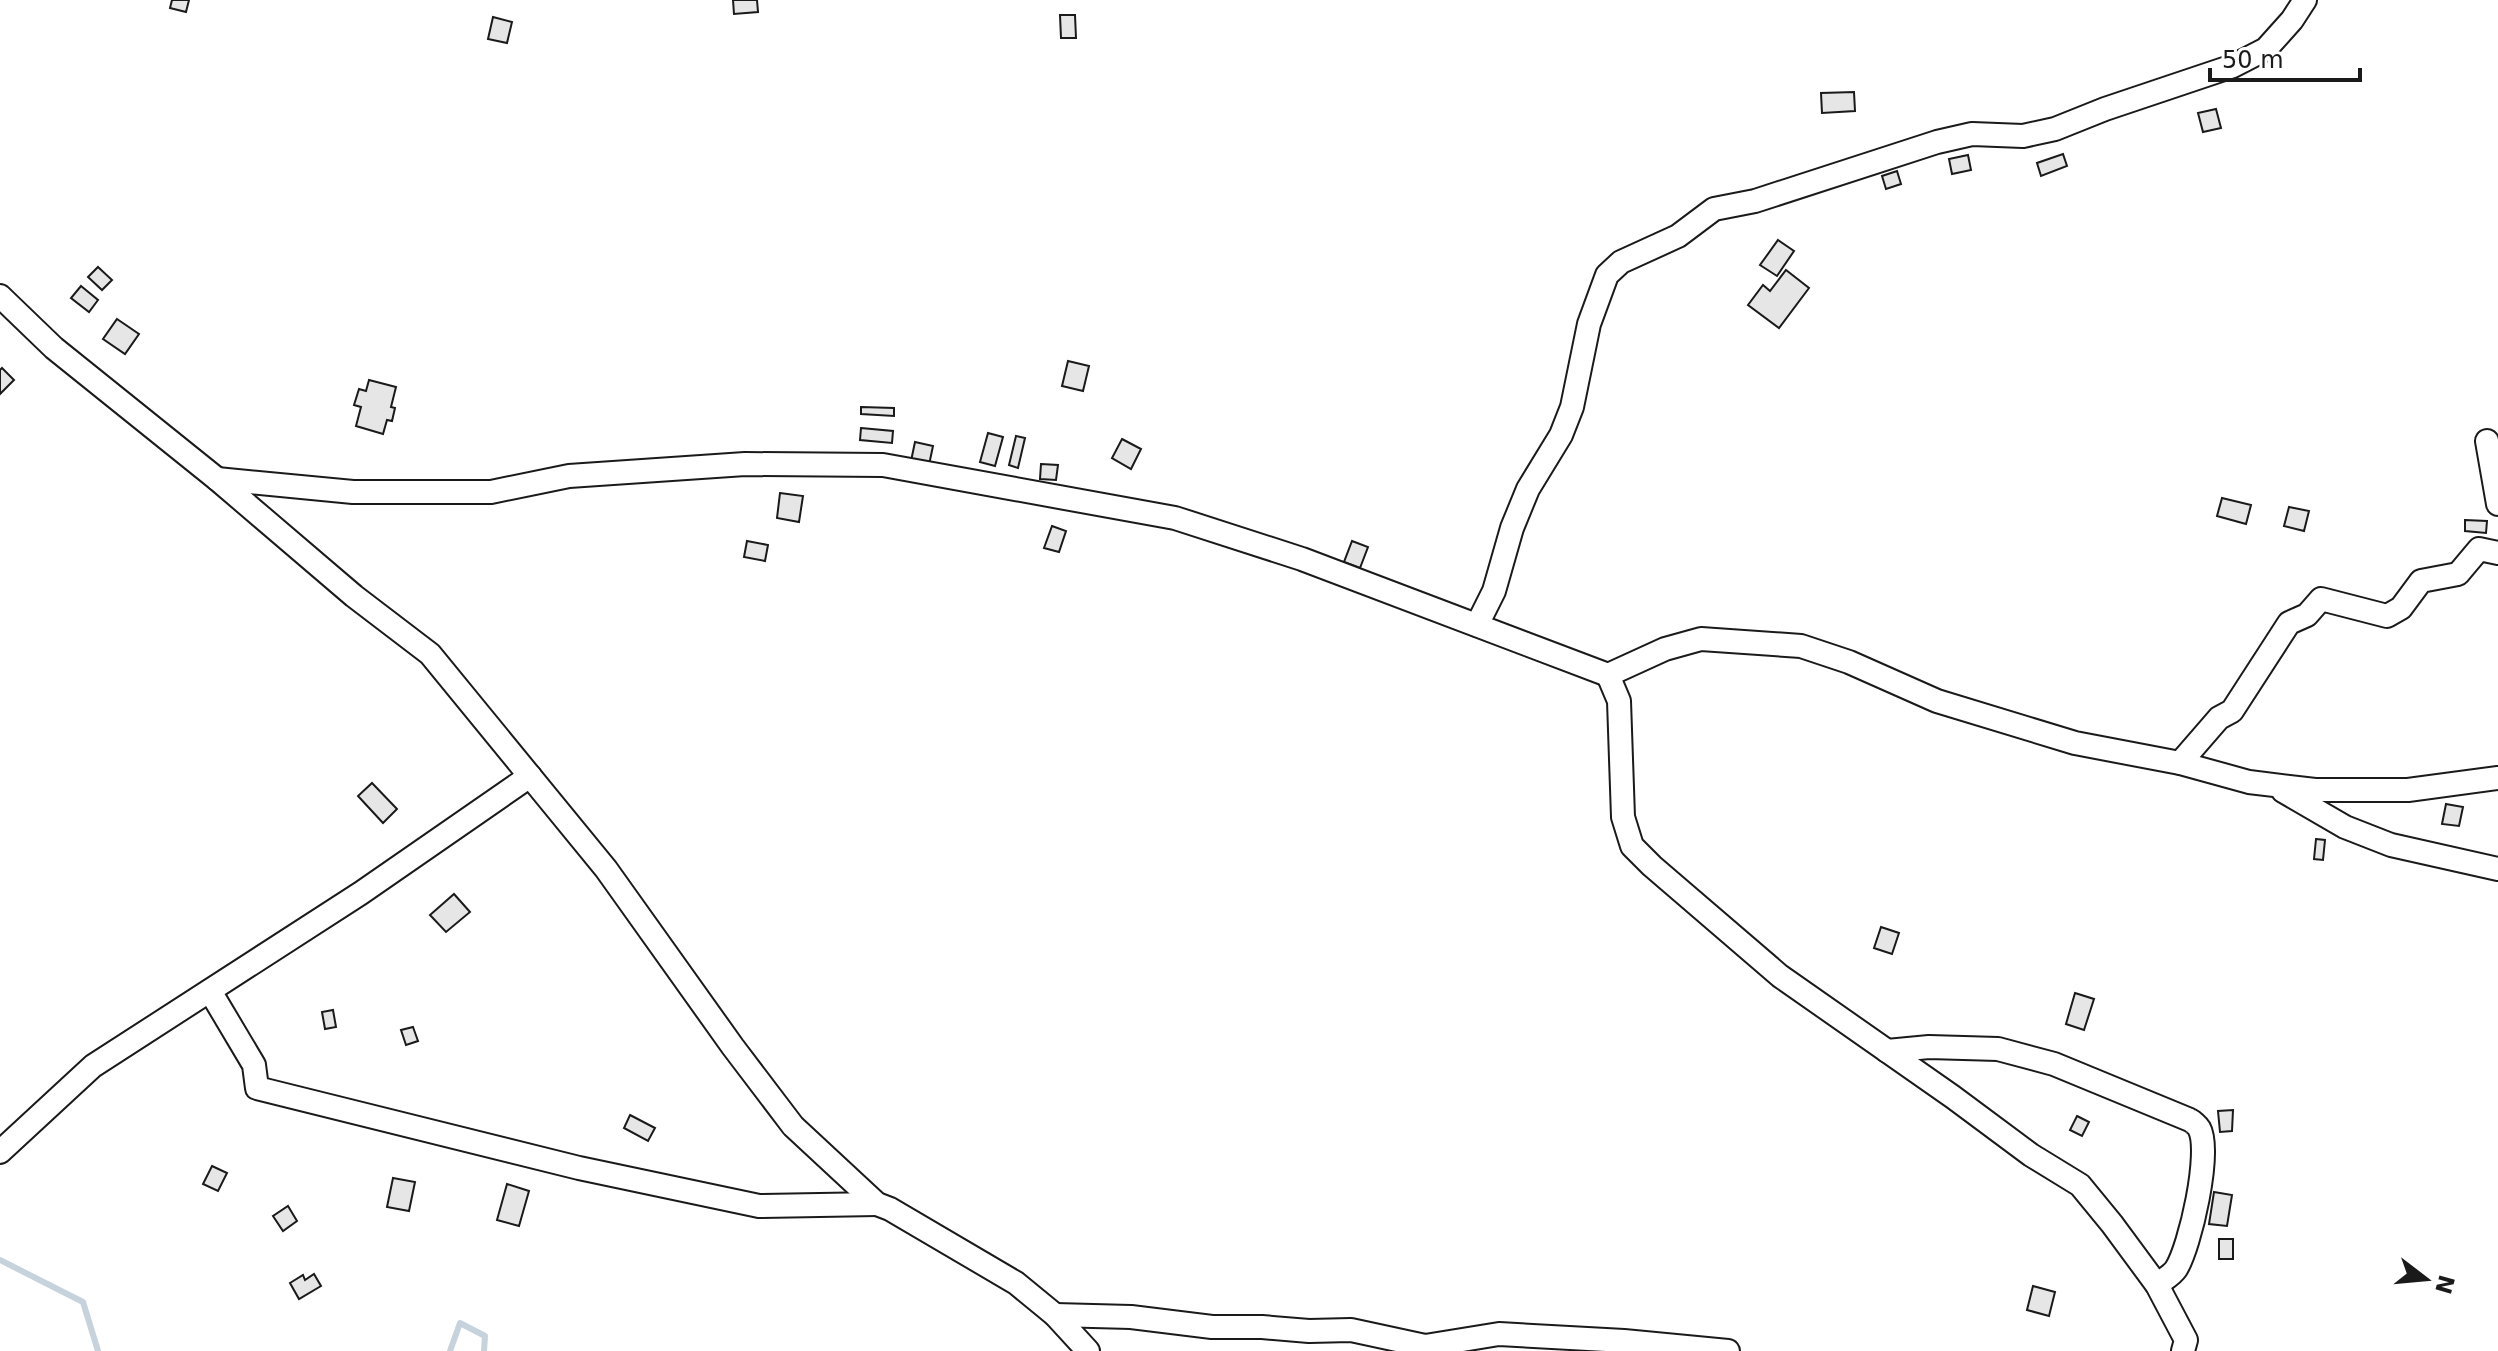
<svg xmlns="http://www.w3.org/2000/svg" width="2498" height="1351" viewBox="0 0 2498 1351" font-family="'DejaVu Sans',sans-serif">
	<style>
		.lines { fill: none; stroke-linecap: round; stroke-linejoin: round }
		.stream { stroke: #c6d2dc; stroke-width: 6 }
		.building { fill: #e6e6e6; stroke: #1a1a1a; stroke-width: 2 }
		.minor-casing { stroke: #1a1a1a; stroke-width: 26 }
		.minor { stroke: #fff; stroke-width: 22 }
	</style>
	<rect width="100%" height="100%" fill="#fff"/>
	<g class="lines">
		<g class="stream">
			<path d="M0,1260L83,1302L98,1351"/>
			<path d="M450,1351L460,1323L485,1336L484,1351"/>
		</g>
	</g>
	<g class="building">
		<path d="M172,0H189L186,12L170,8Z"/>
		<path d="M733,0H757L758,12L734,14Z"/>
		<path d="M1060,15H1075L1076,38H1061Z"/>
		<path d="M493,17L512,22L507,43L488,39Z"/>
		<path d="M1854,92L1855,111L1822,113L1821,93Z"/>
		<path d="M2216,109L2221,128L2203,132L2198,113Z"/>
		<path d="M2063,154L2067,166L2041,176L2037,163Z"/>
		<path d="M1968,155L1971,170L1952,174L1949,159Z"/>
		<path d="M1897,171L1901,184L1886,189L1882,176Z"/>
		<path d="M1778,240L1794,251L1777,276L1760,265Z"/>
		<path d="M98,267L112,280L102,290L88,277Z"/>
		<path d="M1786,270L1809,288L1779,328L1748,305L1763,285L1770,291Z"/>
		<path d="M81,286L98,300L89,312L71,298Z"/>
		<path d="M117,319L139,334L125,354L103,339Z"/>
		<path d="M1068,361L1089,366L1083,391L1062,386Z"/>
		<path d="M2,368L14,380L0,394V370Z"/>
		<path d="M369,380L396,387L391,407L395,408L392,421L387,420L383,434L356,426L361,407L354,405L359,389L366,391Z"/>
		<path d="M861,407L894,408V416L861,414Z"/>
		<path d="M861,428L893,431L892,443L860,440Z"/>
		<path d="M988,433L1003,437L995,466L980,462Z"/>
		<path d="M1016,436L1025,438L1018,468L1009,465Z"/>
		<path d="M1122,439L1141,449L1131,469L1112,458Z"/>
		<path d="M915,442L933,446L929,465L911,461Z"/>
		<path d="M1041,464L1058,465L1056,480L1040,479Z"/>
		<path d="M780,493L803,496L799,522L777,518Z"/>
		<path d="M2222,498L2251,505L2246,524L2217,516Z"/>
		<path d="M2289,507L2309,511L2304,531L2284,526Z"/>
		<path d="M2465,520L2487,521L2486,533L2465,531Z"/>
		<path d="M1052,526L1066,531L1059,552L1044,548Z"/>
		<path d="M747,541L768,545L765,561L744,557Z"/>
		<path d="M1352,541L1368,547L1360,568L1344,562Z"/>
		<path d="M372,783L397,809L383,823L358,796Z"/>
		<path d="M2446,804L2463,807L2459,826L2442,824Z"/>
		<path d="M2316,839L2325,840L2323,860L2314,859Z"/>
		<path d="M454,894L470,912L446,932L430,915Z"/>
		<path d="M1881,927L1899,933L1892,954L1874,948Z"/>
		<path d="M2075,993L2094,999L2084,1030L2066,1024Z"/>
		<path d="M333,1010L336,1027L325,1029L322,1012Z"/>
		<path d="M413,1027L418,1041L406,1045L401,1030Z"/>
		<path d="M2233,1110L2232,1131L2220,1132L2218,1111Z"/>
		<path d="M630,1115L655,1128L648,1141L624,1128Z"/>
		<path d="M2077,1116L2089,1122L2082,1136L2070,1130Z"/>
		<path d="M212,1166L227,1173L218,1191L203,1184Z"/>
		<path d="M393,1178L415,1182L409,1211L387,1207Z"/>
		<path d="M507,1184L529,1191L519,1226L497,1220Z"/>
		<path d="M2214,1192L2232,1195L2227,1226L2209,1224Z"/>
		<path d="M288,1206L297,1221L283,1231L273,1216Z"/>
		<rect x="2219" y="1239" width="14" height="20"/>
		<path d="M314,1274L321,1286L299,1299L290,1283L303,1275L305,1280Z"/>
		<path d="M2033,1286L2055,1292L2049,1316L2027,1310Z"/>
	</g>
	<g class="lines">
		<g class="minor-casing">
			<g id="minor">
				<path d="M0,296L54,348L217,479L354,596L430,654L606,869L733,1047L793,1126L877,1204L890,1209L1016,1283L1055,1315L1088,1351"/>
				<path d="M2487,441L2498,504"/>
				<path d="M217,479L353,492H491L569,476L745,464L883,465L1175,518L1302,559L1608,675L1665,649L1701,639L1801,646L1849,662L1937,701L2075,743L2180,763L2249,782L2315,790H2408L2498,778"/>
				<path d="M1477,625L1494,591L1512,528L1528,489L1561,435L1572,407L1589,324L1607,275L1621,262L1678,236L1714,209L1755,201L1937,142L1972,134L2023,136L2055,129L2105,109L2233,66L2266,49L2292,20L2305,0"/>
				<path d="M1608,675L1619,701L1623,817L1632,846L1652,866L1780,976L1953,1097L2031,1155L2080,1185L2112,1224L2157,1285L2186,1340L2183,1351"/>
				<path d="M2180,763L2219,718L2232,711L2289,623L2307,615L2321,599L2387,616L2401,608L2421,581L2458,574L2479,549L2498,553"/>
				<path d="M2283,791L2345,827L2391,845L2498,869"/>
				<path d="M210,991L254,1065L257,1088L579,1168L759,1206L877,1204"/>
				<path d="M1887,1051L1929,1047L1998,1049L2054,1064L2190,1120C2191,1120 2199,1127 2199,1128C2212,1151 2190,1247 2176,1269C2172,1275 2163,1280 2157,1285"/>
				<path d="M0,1152L93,1066L361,893L530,776"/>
				<path d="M1055,1315L1131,1317L1212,1327H1262L1309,1331L1351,1330L1425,1346L1499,1334L1624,1341L1728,1351"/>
			</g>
		</g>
		<use href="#minor" class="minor"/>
	</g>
	<g transform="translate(2426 1279) rotate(106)" stroke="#ffffff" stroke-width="6" paint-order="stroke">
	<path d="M0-6L14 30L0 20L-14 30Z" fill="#1a1a1a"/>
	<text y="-12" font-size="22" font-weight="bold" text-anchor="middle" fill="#1a1a1a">N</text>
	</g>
	<path d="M2210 68v12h150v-12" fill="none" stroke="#1a1a1a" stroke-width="4"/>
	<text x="2222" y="68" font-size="24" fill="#1a1a1a" stroke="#ffffff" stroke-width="6" paint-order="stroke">50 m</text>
</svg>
